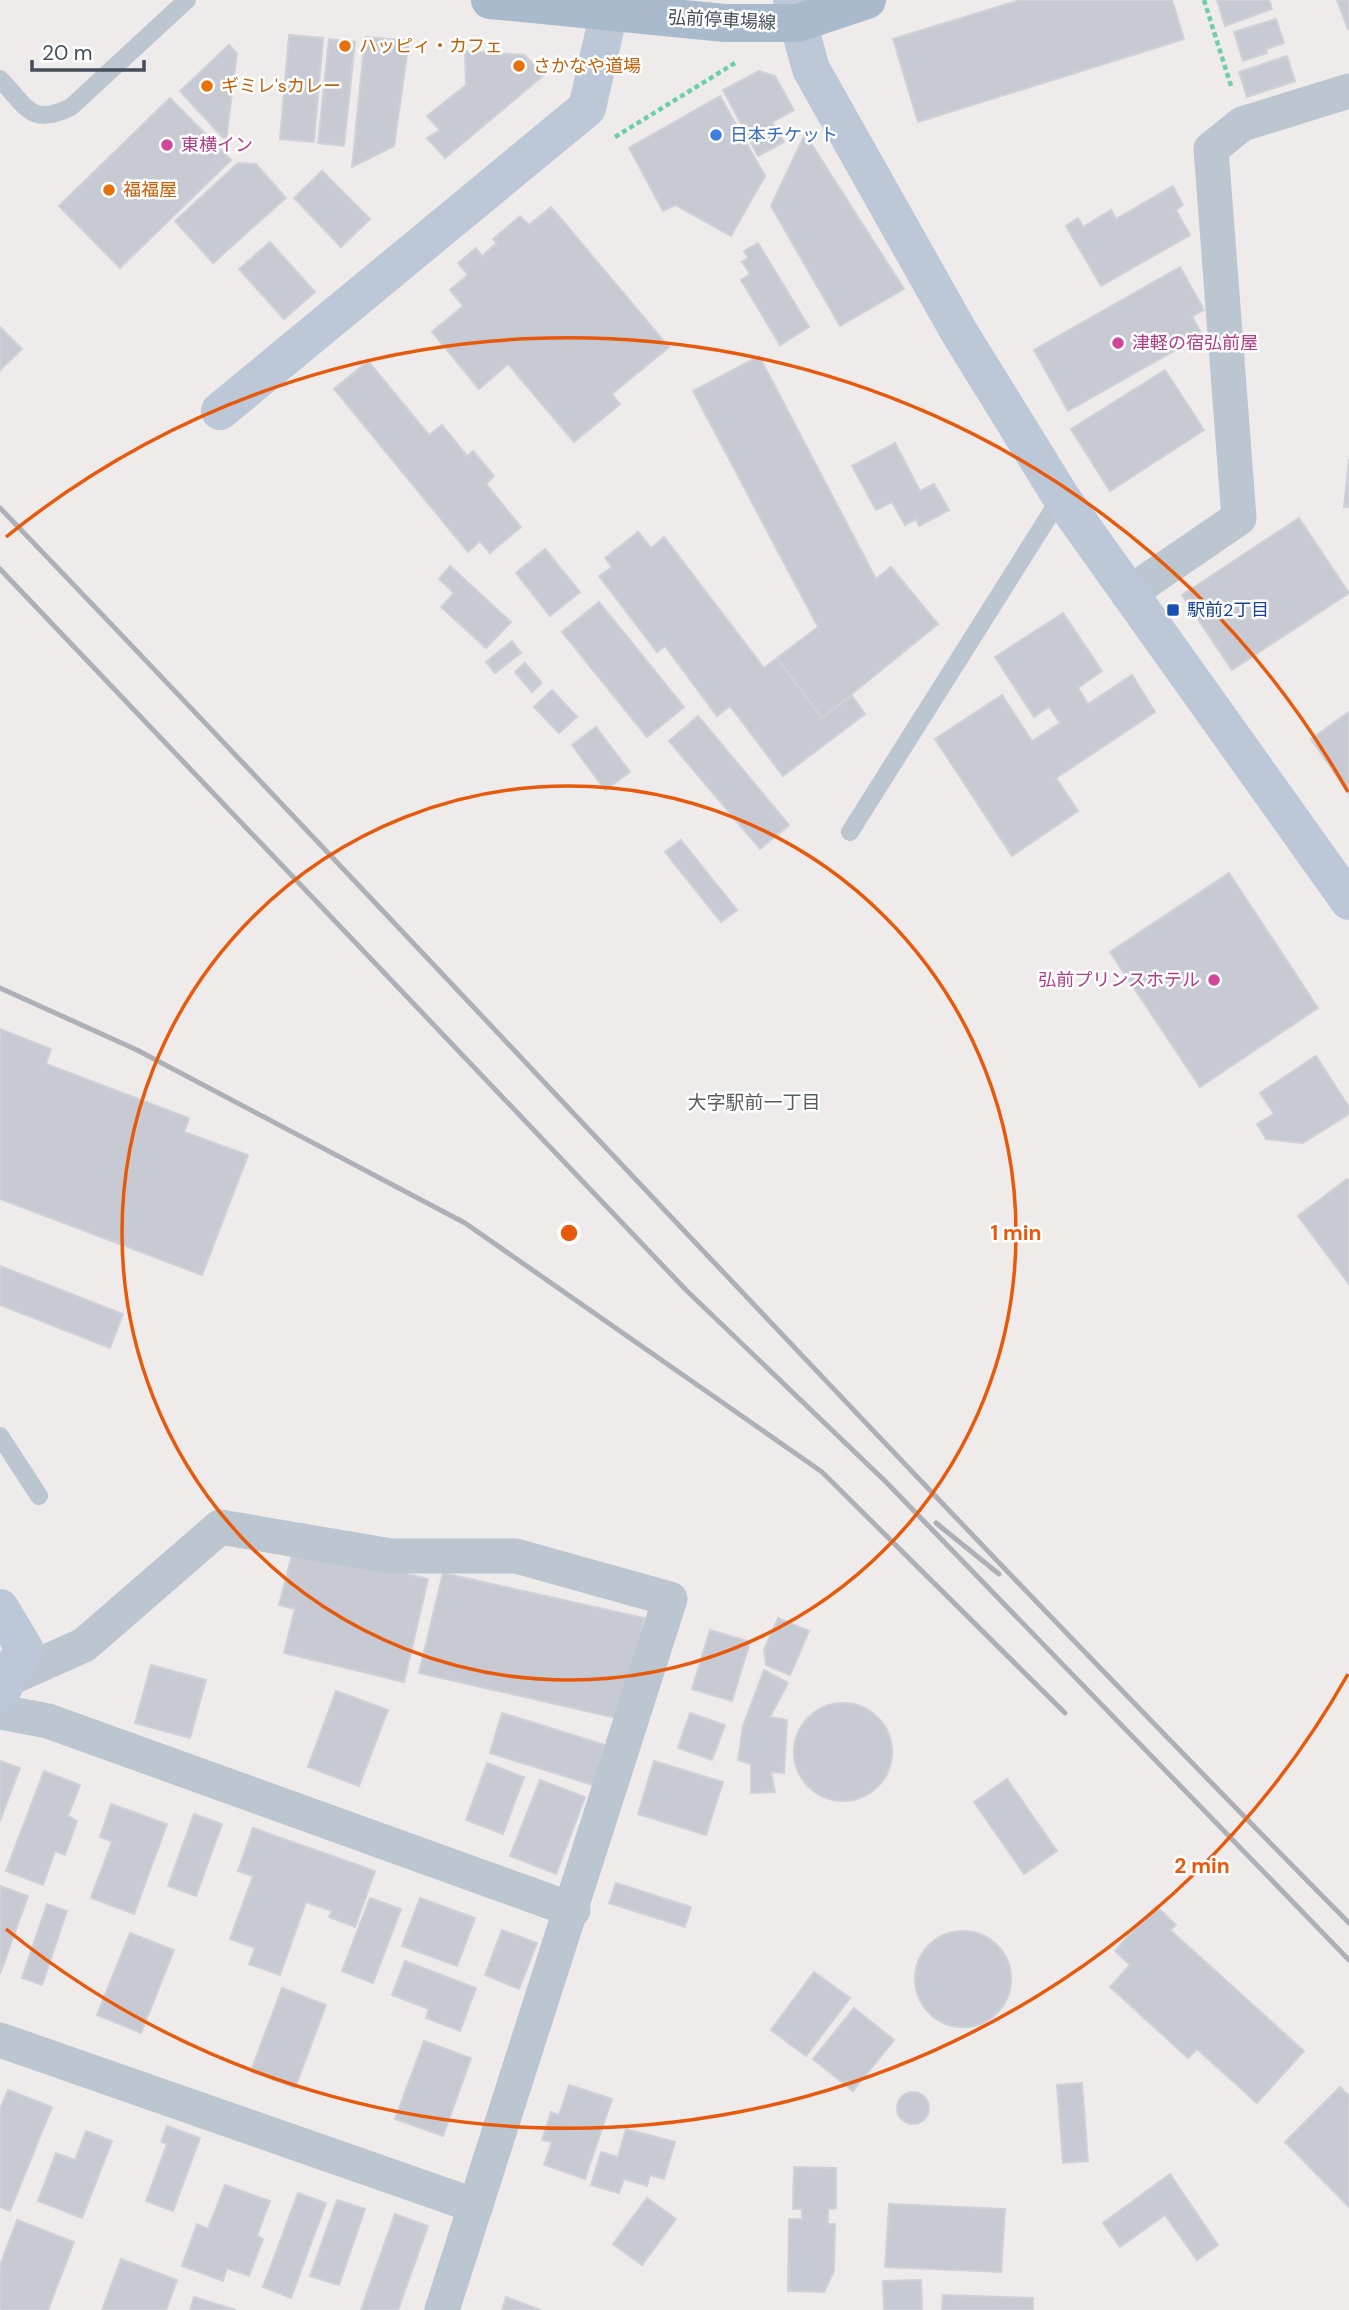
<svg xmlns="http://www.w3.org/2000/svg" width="1349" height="2310" viewBox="0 0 1349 2310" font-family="'DM Sans','Noto Sans JP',sans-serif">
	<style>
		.building { fill: #c7cad2; stroke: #cfd1d8; stroke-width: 2 }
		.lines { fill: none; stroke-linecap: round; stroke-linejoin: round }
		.path { stroke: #6cd1a2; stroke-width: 4.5; stroke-dasharray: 5 3.5; stroke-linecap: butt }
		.lane { stroke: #bbc6d0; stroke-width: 18 }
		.street { stroke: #bbc6d0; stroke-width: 35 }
		.secondary { stroke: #bcc8d7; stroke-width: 38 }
		.primary { stroke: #a9bacd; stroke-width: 38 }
		.rail { stroke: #adb1b7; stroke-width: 5 }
		.ring { fill: none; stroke: #e8590c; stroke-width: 3.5 }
		.food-dot { fill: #e8710a; stroke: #fff; stroke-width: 2.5 }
		.shop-dot { fill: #3f7fe0; stroke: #fff; stroke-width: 2.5 }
		.hotel-dot { fill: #d1479c; stroke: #fff; stroke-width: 2.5 }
		.transit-dot { fill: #1a4fb4; stroke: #fff; stroke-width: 2.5 }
		.labels { text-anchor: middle; stroke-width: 5; stroke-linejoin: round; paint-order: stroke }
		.street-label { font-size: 18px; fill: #434e5a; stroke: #fff }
		.food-label { font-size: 18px; fill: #c56008; stroke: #fff; text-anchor: start }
		.shop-label { font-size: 18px; fill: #366cbe; stroke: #fff; text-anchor: start }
		.hotel-label { font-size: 18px; fill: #b23c85; stroke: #fff; text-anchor: start }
		.transit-label { font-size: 18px; fill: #164399; stroke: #fff; text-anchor: start }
		.neighbourhood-label { font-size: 19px; fill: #585c61; stroke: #fff }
		.centre { fill: #e8590c; stroke: #fff; stroke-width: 3.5 }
		.ring-label { font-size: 21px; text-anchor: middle; font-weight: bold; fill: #e8590c; stroke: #fff; stroke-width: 5; stroke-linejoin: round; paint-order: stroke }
	</style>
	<rect width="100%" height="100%" fill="#efebeb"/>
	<g class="building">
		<path d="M1020,0H1172L1184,39L918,122L893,39Z"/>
		<path d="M1217,0H1269L1272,9L1225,26Z"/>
		<path d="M1337,0H1349V28L1348,29Z"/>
		<path d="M1276,19L1284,43L1266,49L1267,53L1243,61L1234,32Z"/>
		<path d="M289,35L323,38L314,142L280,139Z"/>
		<path d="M365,37L409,41L394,146L352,167Z"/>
		<path d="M329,39L355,42L344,146L318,143Z"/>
		<path d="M229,45L237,53L226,141L180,91Z"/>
		<path d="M465,51L524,55L544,75L445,158L427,138L440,130L427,116L466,85Z"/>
		<path d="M1287,56L1295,81L1247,97L1239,72Z"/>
		<path d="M759,71L775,76L794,110L772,122L784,142L758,156L723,90Z"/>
		<path d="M720,96L765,176L731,236L675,205L663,211L629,148Z"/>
		<path d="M170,98L231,160L120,268L59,206Z"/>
		<path d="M805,134L904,289L840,326L771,206Z"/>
		<path d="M238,163L256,164L286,198L213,263L175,221Z"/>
		<path d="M322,171L370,219L341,247L294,198Z"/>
		<path d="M1173,186L1183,205L1176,210L1190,235L1101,286L1066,226L1078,218L1083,227L1111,210L1116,219Z"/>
		<path d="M551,207L669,347L612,394L620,404L574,442L508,364L479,389L432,332L463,306L450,290L468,275L458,263L476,248L482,256L497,243L493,239L520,216L529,225Z"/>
		<path d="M270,242L315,292L284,319L239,269Z"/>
		<path d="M758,243L809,327L780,345L741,280L750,274L742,262L748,258L744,251Z"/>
		<path d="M1180,267L1204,310L1192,316L1202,335L1068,411L1034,350Z"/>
		<path d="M0,327L22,349L0,370Z"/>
		<path d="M759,356L876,579L891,567L938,624L822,718L777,658L818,627L693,391Z"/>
		<path d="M368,361L429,435L442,425L467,456L473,451L494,476L486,484L521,527L490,553L480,541L468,552L334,389Z"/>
		<path d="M1165,370L1204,430L1110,491L1071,429Z"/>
		<path d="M895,443L920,491L934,484L949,510L919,526L916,519L905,525L892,502L876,510L852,466Z"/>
		<path d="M1349,459V507H1344Z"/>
		<path d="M1299,518L1349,593L1232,670L1182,595Z"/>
		<path d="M638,532L651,548L664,537L764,668L777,658L822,718L852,696L865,714L783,776L730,706L717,716L665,646L657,652L599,576L612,567L605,558Z"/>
		<path d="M545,549L580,592L550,616L516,573Z"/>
		<path d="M450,566L511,622L486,648L441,607L454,593L439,579Z"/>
		<path d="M599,602L684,707L647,737L562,632Z"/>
		<path d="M1063,613L1102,671L1078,688L1088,704L1132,675L1155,712L1056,778L1078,811L1012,856L935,739L1002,695L1032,741L1060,723L1049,707L1034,717L995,657Z"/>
		<path d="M512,641L521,653L495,673L486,662Z"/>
		<path d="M525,663L542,683L532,692L515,672Z"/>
		<path d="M552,690L577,717L559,733L534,707Z"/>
		<path d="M1349,712V794L1311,739Z"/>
		<path d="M698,716L789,825L760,849L669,741Z"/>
		<path d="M596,727L630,772L605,790L572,745Z"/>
		<path d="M681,840L737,910L721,922L665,852Z"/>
		<path d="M1229,873L1318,1008L1200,1087L1110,952Z"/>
		<path d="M0,1029L51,1049L46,1064L189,1118L184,1132L248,1155L202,1275L0,1199Z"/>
		<path d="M1316,1056L1349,1107V1114L1303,1143L1266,1139L1257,1124L1274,1114L1260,1093Z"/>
		<path d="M1347,1179L1349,1181V1284L1298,1216Z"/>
		<path d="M0,1266L123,1314L110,1348L0,1305Z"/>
		<path d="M294,1547L428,1579L404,1682L284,1653L295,1609L279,1605Z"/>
		<path d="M443,1573L644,1618L621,1719L419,1673Z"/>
		<path d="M778,1618L809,1631L790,1675L766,1665L764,1650Z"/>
		<path d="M710,1630L750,1642L732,1701L692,1689Z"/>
		<path d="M151,1665L206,1680L190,1738L135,1723Z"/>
		<path d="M764,1670L788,1683L770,1717L787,1720L784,1773L771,1772L775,1792L751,1793V1764L738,1760L743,1726Z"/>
		<path d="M336,1691L388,1710L359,1786L308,1767Z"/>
		<circle cx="843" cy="1752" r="49"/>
		<path d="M502,1713L605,1745L593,1785L490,1753Z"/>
		<path d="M690,1713L725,1725L712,1760L678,1748Z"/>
		<path d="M0,1761L20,1768L0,1821Z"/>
		<path d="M654,1761L723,1782L706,1835L638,1814Z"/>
		<path d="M487,1763L524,1777L503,1834L466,1820Z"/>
		<path d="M44,1771L80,1785L68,1816L77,1821L65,1855L55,1851L43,1885L6,1871Z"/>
		<path d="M1007,1779L1057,1851L1024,1874L974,1802Z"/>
		<path d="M540,1780L585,1797L556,1874L510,1856Z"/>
		<path d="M111,1804L167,1824L134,1914L91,1898L112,1841L100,1837Z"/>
		<path d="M194,1814L222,1824L196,1896L168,1886Z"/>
		<path d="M253,1828L375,1871L355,1927L329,1917L332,1911L306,1902L280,1975L249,1964L255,1948L230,1939L253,1876L238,1871Z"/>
		<path d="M616,1883L691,1907L685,1927L609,1903Z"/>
		<path d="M0,1886L28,1896L0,1974Z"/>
		<path d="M370,1898L401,1909L373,1983L342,1971Z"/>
		<path d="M420,1898L475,1918L457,1966L402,1946Z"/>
		<path d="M47,1904L67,1911L42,1985L22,1978Z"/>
		<path d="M1156,1906L1176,1925L1170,1930L1304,2051L1257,2103L1197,2049L1188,2058L1110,1987L1130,1965L1115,1951Z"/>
		<path d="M502,1930L537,1943L519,1989L485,1975Z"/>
		<circle cx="963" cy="1979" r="48"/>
		<path d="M130,1933L174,1950L141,2033L97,2015Z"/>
		<path d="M405,1961L476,1988L460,2031L426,2018L429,2009L392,1995Z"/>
		<path d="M814,1972L850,1998L806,2056L771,2030Z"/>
		<path d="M282,1988L326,2005L295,2088L251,2071Z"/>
		<path d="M854,2008L894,2040L853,2091L813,2059Z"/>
		<path d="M424,2041L471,2058L443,2136L395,2119Z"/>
		<path d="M1082,2083L1088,2161L1063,2163L1057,2085Z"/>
		<path d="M569,2085L612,2099L585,2179L544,2165L552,2142L542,2140L551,2112L559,2115Z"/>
		<path d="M1340,2087L1349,2096V2207L1285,2142Z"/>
		<path d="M8,2090L52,2107L10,2211L0,2207V2109Z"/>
		<circle cx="913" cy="2108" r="16"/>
		<path d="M167,2126L200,2138L173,2211L146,2201L167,2144L161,2142Z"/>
		<path d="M626,2129L675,2142L664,2179L650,2175L647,2186L624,2179L619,2193L591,2185L601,2152L618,2157Z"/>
		<path d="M86,2131L112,2141L82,2218L38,2201L56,2153L75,2160Z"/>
		<path d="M794,2167L836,2168V2208L828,2209V2224H835L834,2271L824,2292L788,2291L789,2219H802V2209H793Z"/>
		<path d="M1170,2174L1218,2245L1197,2260L1165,2215L1120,2247L1103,2223Z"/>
		<path d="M225,2185L270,2201L257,2236L263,2239L249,2276L227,2268L223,2281L182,2266L197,2224L208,2229Z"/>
		<path d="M298,2193L326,2203L291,2298L263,2287Z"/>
		<path d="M647,2198L676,2219L642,2265L613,2244Z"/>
		<path d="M337,2200L365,2209L339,2285L310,2276Z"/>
		<path d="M889,2204L1005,2209L1001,2272L885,2267Z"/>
		<path d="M395,2214L428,2226L398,2310H361Z"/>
		<path d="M17,2220L74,2242L48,2310H0V2266Z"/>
		<path d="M121,2259L177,2280L166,2310H102Z"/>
		<path d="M921,2280L922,2310H884L883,2281Z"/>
		<path d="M943,2295L1033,2298V2310H942Z"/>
		<path d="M194,2297L236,2310H190Z"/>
		<path d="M506,2297L541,2310H502Z"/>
	</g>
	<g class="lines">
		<g class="path">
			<path d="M1204,0L1232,89"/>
			<path d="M615,137L735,63"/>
		</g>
		<g class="lane">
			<path d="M0,79C27,107 31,127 71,107L187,0"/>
			<path d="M850,832L1061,497"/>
			<path d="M0,1436L39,1496"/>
		</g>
		<g class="street">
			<path d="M1128,594L1239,518L1211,149L1242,124L1349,91"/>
			<path d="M8,1679L84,1645L220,1527L391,1556H516L670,1599L442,2310"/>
			<path d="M0,1712L48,1721L573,1910"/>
			<path d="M0,2040L476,2206"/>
		</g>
		<g class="secondary">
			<path d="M792,0L811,69L959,332L1061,497L1349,901"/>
			<path d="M220,411L587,108L609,12"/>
			<path d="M0,1608L24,1648L0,1694"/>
		</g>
		<path class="primary" d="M490,0L725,23H798L867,0"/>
		<g class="rail">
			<path d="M0,508C452,978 891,1460 1349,1923"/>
			<path d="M0,569L686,1290L885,1481L1349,1960"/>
			<path d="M0,988L137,1050L465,1223L822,1472L1065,1713"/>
			<path d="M936,1523L999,1574"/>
		</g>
	</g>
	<g class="ring">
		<circle cx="569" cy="1233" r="447"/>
		<path d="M1348 1674A895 895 0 0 1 6 1929M6 537A895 895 0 0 1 1348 792"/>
	</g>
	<g class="food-dot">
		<circle cx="345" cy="46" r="7"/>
		<circle cx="519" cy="66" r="7"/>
		<circle cx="207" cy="86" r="7"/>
		<circle cx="109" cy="190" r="7"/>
	</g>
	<circle class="shop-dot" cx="716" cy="135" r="7"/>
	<g class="hotel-dot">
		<circle cx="167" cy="145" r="7"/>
		<circle cx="1118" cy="343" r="7"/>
		<circle cx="1214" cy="980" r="7"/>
	</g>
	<rect class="transit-dot" x="1166" y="603" width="14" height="14" rx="3.5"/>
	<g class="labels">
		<g class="street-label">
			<text transform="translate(722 20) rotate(3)" y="6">弘前停車場線</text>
		</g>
		<g class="food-label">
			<text x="359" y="52">ハッピィ・カフェ</text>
			<text x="533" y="72">さかなや道場</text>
			<text x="221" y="92">ギミレ'sカレー</text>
			<text x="123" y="196">福福屋</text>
		</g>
		<g class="shop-label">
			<text x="730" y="141">日本チケット</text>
		</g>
		<g class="hotel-label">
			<text x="181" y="151">東横イン</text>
			<text x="1132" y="349">津軽の宿弘前屋</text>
			<text x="1200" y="986" text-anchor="end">弘前プリンスホテル</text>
		</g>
		<g class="transit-label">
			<text x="1187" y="616">駅前2丁目</text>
		</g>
		<g class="neighbourhood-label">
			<text x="754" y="1109">大字駅前一丁目</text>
		</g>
	</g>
	<circle cx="569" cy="1233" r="10" class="centre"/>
	<g class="ring-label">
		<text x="1016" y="1240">1 min</text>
		<text x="1202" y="1873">2 min</text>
	</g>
	<path d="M32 60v10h112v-10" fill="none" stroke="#434e5a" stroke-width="3.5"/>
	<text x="42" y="60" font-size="21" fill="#434e5a" stroke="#ffffff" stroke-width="5" paint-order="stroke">20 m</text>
</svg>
